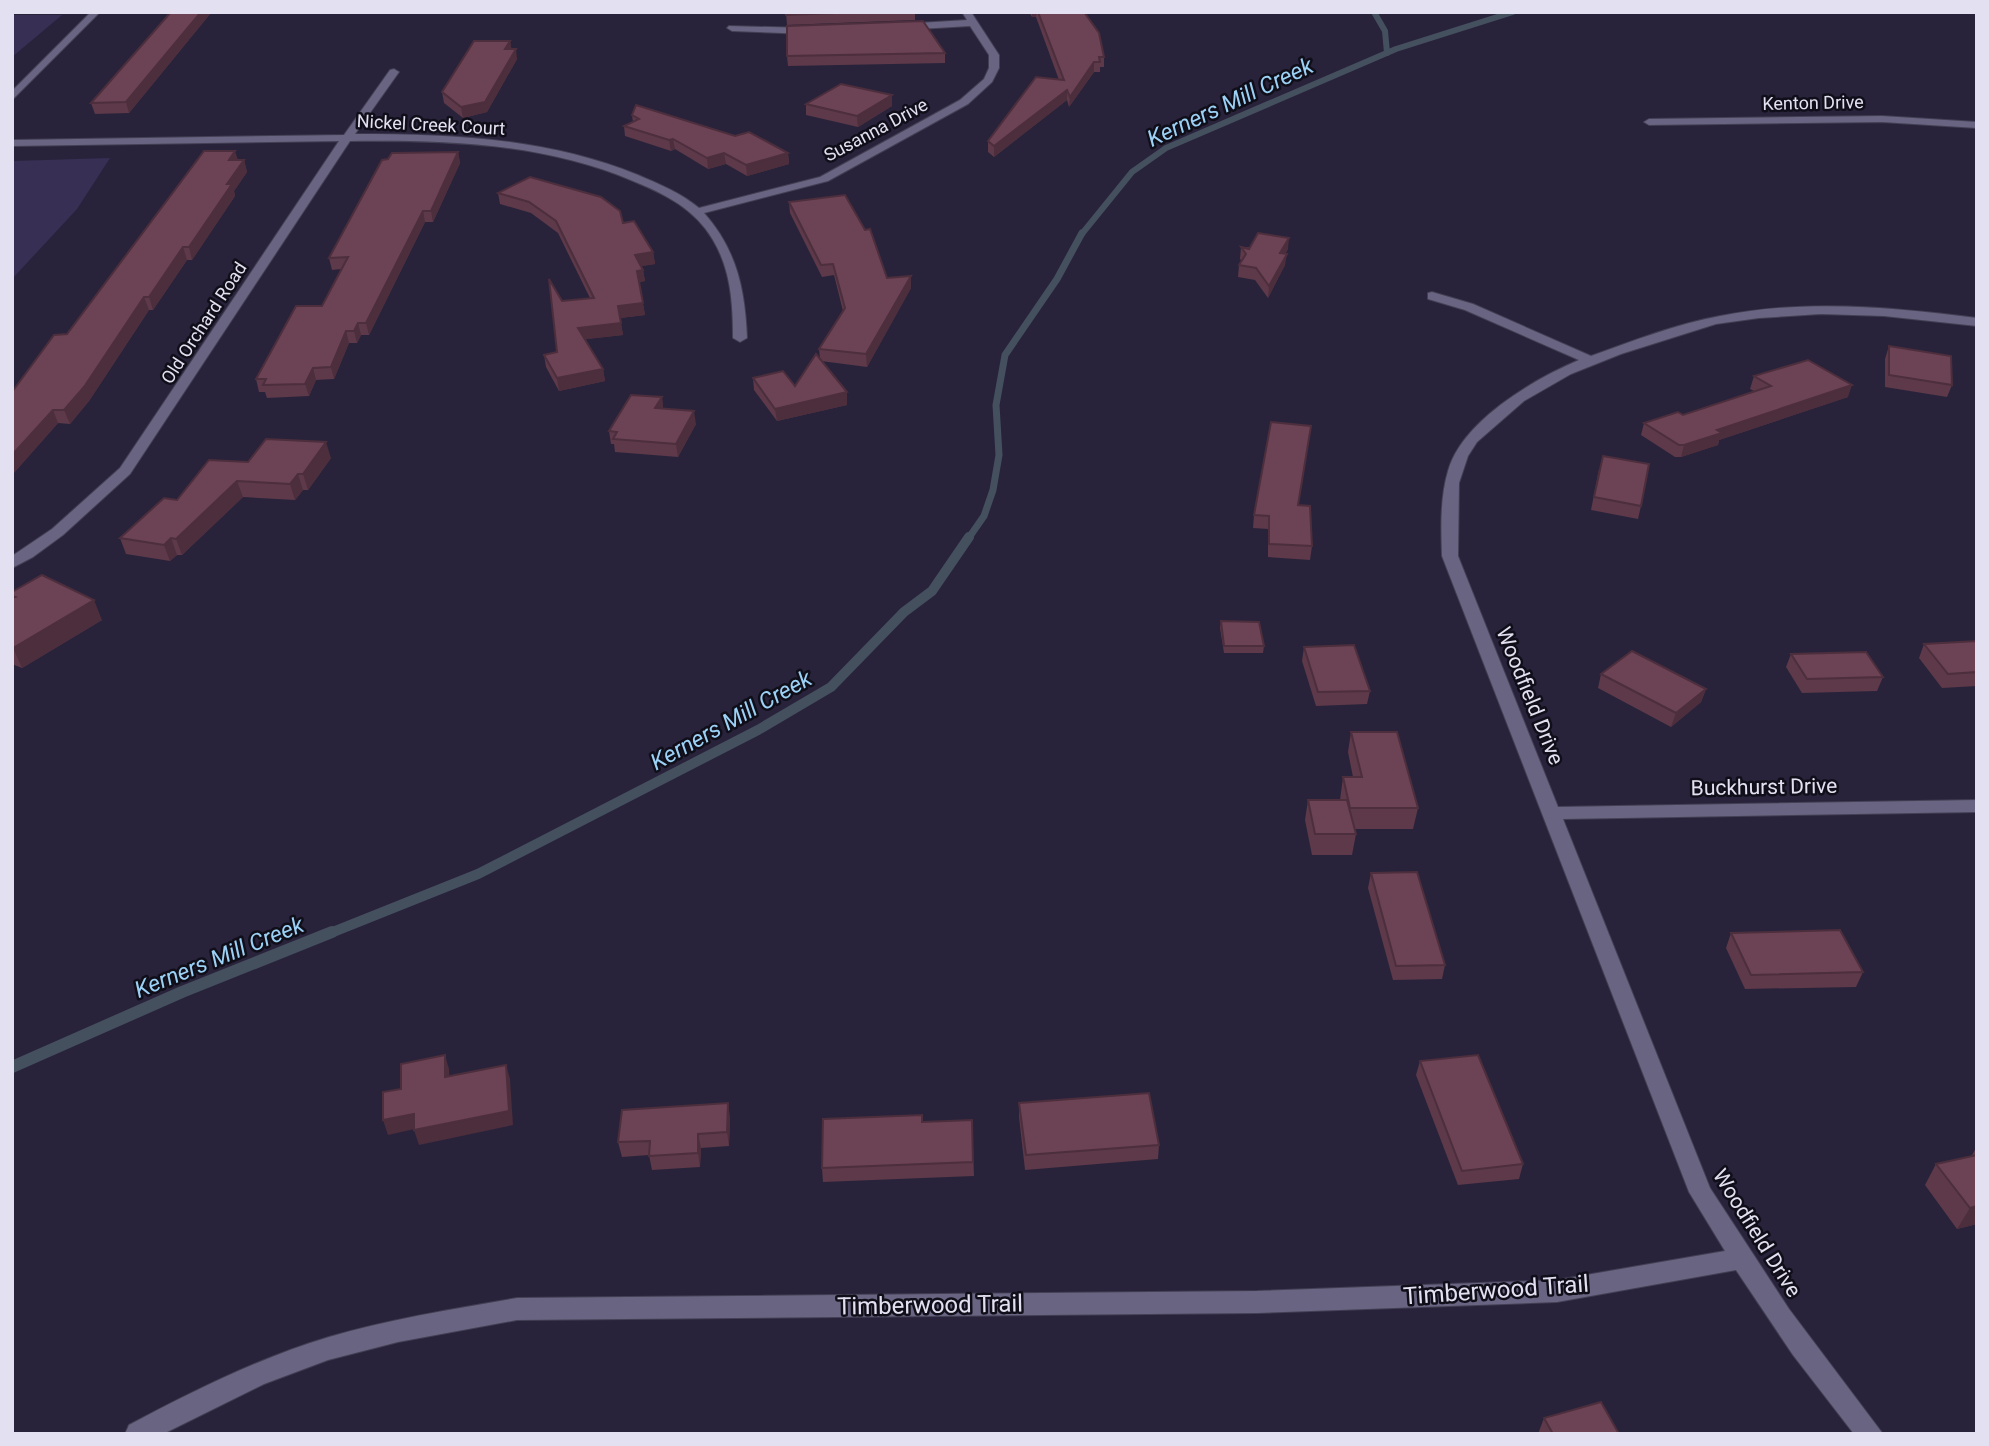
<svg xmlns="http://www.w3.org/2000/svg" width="1989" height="1446" viewBox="0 0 1989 1446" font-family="Roboto,sans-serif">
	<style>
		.green { fill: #372f54 }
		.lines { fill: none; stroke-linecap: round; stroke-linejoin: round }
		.stream-far3 { stroke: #45505f; stroke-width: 6 }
		.stream-far2 { stroke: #45505f; stroke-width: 7 }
		.stream-far1 { stroke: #45505f; stroke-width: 10 }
		.stream { stroke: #45505f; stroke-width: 12 }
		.minor-casing { stroke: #433f54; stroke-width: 2 }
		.minor { fill: #696481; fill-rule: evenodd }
		.wall { fill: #5d3949 }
		.shaded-wall { fill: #4c2e3c }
		.building { fill: #6c4255; stroke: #4c2e3c; stroke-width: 2 }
		.labels { text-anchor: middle; stroke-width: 5; stroke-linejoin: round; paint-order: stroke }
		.far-street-label { font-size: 18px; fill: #e3e0f1; stroke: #100e19 }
		.street-label { font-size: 21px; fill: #e3e0f1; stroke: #100e19 }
		.water-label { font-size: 23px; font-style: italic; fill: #9cd1f6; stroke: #100e19 }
		.near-street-label { font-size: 24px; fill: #e3e0f1; stroke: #100e19 }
	</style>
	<rect width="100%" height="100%" fill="#28233b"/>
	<g class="green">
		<path d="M12,15H62L12,57Z"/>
		<path d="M110,158L77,209L12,279V161Z"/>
	</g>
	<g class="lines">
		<g class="stream-far3">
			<path d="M1374,12L1385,31L1387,53"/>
			<path d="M1081,235L1132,172L1166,148L1396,49L1513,12"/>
		</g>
		<path class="stream-far2" d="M968,539L984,516L993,490L999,455L996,405L1005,355L1057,279L1082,233"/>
		<path class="stream-far1" d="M328,934L478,874L758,730L831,687L904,612L932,591L969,537"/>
		<path class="stream" d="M12,1067L182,992L332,932"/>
		<g class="minor-casing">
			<g id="minor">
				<path d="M91,12H100L12,100V91Z"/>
				<path d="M962,12H971L999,55V68L992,82L968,104L828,181L704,213C737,250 745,290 747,338L740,342L733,338C733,304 731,270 713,240C695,209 665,194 633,181C543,143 447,140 350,141L130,474L63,535L33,557L12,568V556L52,529L120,468L339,141L12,146V140L344,135L390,70L394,69L399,72L355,134C452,134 547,138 638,175C659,184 681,193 699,208L820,177L960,100L984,79L989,68V55L970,26L902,30L897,27L902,24L967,20Z"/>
				<path d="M729,26L808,28L813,31L808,34L732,31L727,28Z"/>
				<path d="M1882,116L1977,122V128L1882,122L1649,125L1644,122L1649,119Z"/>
				<path d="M1432,292L1473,304L1591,356C1633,341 1676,324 1720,316C1804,299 1892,307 1977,318V326L1884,316L1821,314L1759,318L1716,324L1621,354L1571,374L1524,401L1477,442L1468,456L1459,483L1458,556L1558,807L1977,800V812L1563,819L1710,1188L1789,1309L1883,1434H1854L1793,1355L1736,1270L1557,1302L1257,1313L517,1320L398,1342L328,1360L264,1384L163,1434H125L129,1425C193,1391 259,1358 329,1337C390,1319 454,1309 517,1298L1257,1291L1557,1280L1725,1251L1689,1192L1442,556C1441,528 1440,498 1448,471C1462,421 1534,379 1579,360L1465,310L1428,299V293Z"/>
			</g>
		</g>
		<use href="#minor" class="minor"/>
	</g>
	<g class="wall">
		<path d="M171,12H210V14L129,113L95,114L91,103Z"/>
		<path d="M786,12H915V20L787,25Z"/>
		<path d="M1029,12H1084L1104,57V67H1100V72H1094L1069,107L1067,100L994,157L988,152V141L1059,80L1036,17H1032Z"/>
		<path d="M510,41L511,49L517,59L487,112L463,118L444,103L442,92Z"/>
		<path d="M945,53V63L788,66L787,56Z"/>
		<path d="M806,104L892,106L858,127L806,115Z"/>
		<path d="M632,115L788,153L789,164L747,176L726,164L708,169L675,149L671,151L625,136L624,126L633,122Z"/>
		<path d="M458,152L460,163L433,222H425L369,335H361L357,343H349L334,379L316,380L309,396L267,398L265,392H259L256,379L322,306L341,269L332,270L329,258Z"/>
		<path d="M238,160H244L247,172L234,191L235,196L192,260H187L153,310H149L89,401L70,424L58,423L12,475V392Z"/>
		<path d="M498,193L623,223L653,252L655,264L641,266L643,270L645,281L639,282L645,315L620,318L623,335L585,339L603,369L605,381L559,391L546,367L544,355L557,352L562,301L590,298L558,233L531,213L500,204Z"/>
		<path d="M789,202L887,278L911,288L867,367L821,361L847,392V405L777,421L754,390L753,378L795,386L820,359L819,349L843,311L834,275L822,277L790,213Z"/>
		<path d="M1241,247L1288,249L1285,254V265L1268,298L1255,280L1238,277L1239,265L1242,261L1240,259Z"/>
		<path d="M1889,346L1952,385L1947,397L1885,387V359Z"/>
		<path d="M1754,376L1848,397L1719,440L1718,445L1681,457H1675L1641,435L1644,423L1683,415L1754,391L1750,389Z"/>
		<path d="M662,397L663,409L696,424L678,457L615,452L614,444H611L609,431Z"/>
		<path d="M331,458L308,490H303L295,500L243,497L182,555H177L170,561L126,554L120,538L177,500L248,462Z"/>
		<path d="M1599,469L1641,506L1638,519L1591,510Z"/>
		<path d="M1299,505L1312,546L1310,560L1268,557V529L1253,528L1254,515Z"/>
		<path d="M12,592L102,620L22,668L12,664Z"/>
		<path d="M1221,621L1264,646L1263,653H1224L1220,628Z"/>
		<path d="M1977,641V686L1942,688L1919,658L1924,644Z"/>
		<path d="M1304,647L1370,691L1367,704L1316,706L1302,661Z"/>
		<path d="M1791,654L1883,677L1877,691L1802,693L1786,667Z"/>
		<path d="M1601,674L1706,689L1701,702L1671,727L1598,688Z"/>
		<path d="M1351,732L1418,808L1413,829H1354L1356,834L1352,855H1312L1305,820L1308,800H1340L1343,777H1353L1348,752Z"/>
		<path d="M1371,873L1445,965L1442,979L1393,980L1368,888Z"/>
		<path d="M1731,933L1863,972L1856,987L1745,989L1726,948Z"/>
		<path d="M1420,1061L1523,1164L1519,1179L1458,1185L1416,1075Z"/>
		<path d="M1019,1103L1159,1145L1158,1159L1025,1170L1019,1117Z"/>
		<path d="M730,1117L729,1146L701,1148L700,1167L652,1170L649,1155L622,1157L618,1142Z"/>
		<path d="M972,1120L974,1176L823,1182L822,1168L922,1122Z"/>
		<path d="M1977,1146V1224L1957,1229L1925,1185L1936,1164L1971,1157Z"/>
		<path d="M1544,1418L1619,1434H1538Z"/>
	</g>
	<g class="shaded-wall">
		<path d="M201,12H210V14L129,113L126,102Z"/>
		<path d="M1032,12H1037L1036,17H1032Z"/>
		<path d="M510,41L512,51L505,49Z"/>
		<path d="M516,49L517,59L487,112L463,118L461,107Z"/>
		<path d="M1094,62V72L1069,107L1070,97Z"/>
		<path d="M1067,90V100L994,157V146Z"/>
		<path d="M892,95V106L858,127L857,116Z"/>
		<path d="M673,139L675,149L671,151L669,140Z"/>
		<path d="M235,151L239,163L229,160Z"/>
		<path d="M458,152L460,163L433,222L431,211Z"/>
		<path d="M724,153L726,164L708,169L707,158Z"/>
		<path d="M788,153L789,164L747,176L746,165Z"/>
		<path d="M244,160L247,172L234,191L235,196L192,260L189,247L227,184Z"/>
		<path d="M423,211L425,222L369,335L366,323Z"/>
		<path d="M1289,238L1288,249L1279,265L1280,253Z"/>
		<path d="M183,247L187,260L153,310L149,297Z"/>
		<path d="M653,252L655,264L637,267L635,255Z"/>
		<path d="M1287,254L1285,265L1268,298L1269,286Z"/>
		<path d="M643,270L645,281L638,283L637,271Z"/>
		<path d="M911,276V288L867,367L866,354Z"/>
		<path d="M144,297L149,310L89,401L70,424L64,410Z"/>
		<path d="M643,303L645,315L620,318L618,306Z"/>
		<path d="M358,323L361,335L357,343L354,331Z"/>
		<path d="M621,323L623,335L580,340L578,328Z"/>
		<path d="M346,331L349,343L334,379L331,367Z"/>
		<path d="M313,368L316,380L309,396L305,384Z"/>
		<path d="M603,369L605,381L559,391L557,378Z"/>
		<path d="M1852,385L1848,397L1719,440L1718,445L1681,457L1684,445L1717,430Z"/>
		<path d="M847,392V405L777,421L775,409Z"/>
		<path d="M662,397L663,410L655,408Z"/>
		<path d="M53,410L58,423L12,475V455Z"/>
		<path d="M694,411L696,424L678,457L676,444Z"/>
		<path d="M326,442L331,458L308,490L303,474Z"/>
		<path d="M298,474L303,490L295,500L290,484Z"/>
		<path d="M237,481L243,497L182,555L176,539Z"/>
		<path d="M171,538L177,555L170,561L164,545Z"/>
		<path d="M94,600L102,620L22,668L13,648Z"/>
		<path d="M1706,689L1701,702L1671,727L1676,713Z"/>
		<path d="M445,1055L449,1069L450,1091L445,1077Z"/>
		<path d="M506,1065L510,1079L513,1125L419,1145L414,1130Z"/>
		<path d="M728,1103L730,1117L729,1146L727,1132Z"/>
		<path d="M414,1114L419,1128L388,1135L383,1120Z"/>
		<path d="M698,1134L701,1148L700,1167L698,1153Z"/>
		<path d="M1977,1206V1224L1957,1229L1970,1208Z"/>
	</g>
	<g class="building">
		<path d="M171,12H201L126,102L91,103Z"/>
		<path d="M786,12H860L786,15Z"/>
		<path d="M1038,12H1084L1099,33L1104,57H1099L1100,62H1094L1070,97L1067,90L994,146L988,141L1036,77L1064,80Z"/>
		<path d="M923,21L945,53L787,56V26Z"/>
		<path d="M474,41H510L505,49H516L485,102L461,107L442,92Z"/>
		<path d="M841,84L892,95L857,116L806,104Z"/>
		<path d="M636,105L735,136L749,132L788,153L746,165L724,153L707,158L673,139L669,140L624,126L639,119L632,115Z"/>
		<path d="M204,151H235L229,160H244L227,184H232L189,247H183L149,297H144L84,387L64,410H53L12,455V392L54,335L67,334Z"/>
		<path d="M458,152L431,211H423L366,323H358L354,331H346L331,367L313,368L305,384L263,385L266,379H256L296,306H322L348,257L329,258L382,160L388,159L392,153Z"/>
		<path d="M530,177L601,197L620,211L623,223L634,221L653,252L635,255L643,270L637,271L643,303L618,306L621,323L578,328L603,369L557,378L544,355L557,352L549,279L562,301L594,298L556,221L529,202L498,193Z"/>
		<path d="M845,195L865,230L870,229L887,278L911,276L866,354L819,349L845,308L833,264L821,265L789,202Z"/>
		<path d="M1258,233L1289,238L1280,253L1287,254L1269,286L1256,268L1239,265L1246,254L1241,247L1249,249Z"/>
		<path d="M1889,346L1951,356L1952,385L1889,375Z"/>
		<path d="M816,354L847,392L775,409L753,378L783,371L795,386Z"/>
		<path d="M1808,360L1852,385L1717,430L1722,433L1684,445H1679L1644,423L1678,412L1683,415L1771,386L1754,376Z"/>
		<path d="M631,395L662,397L655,408L694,411L676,444L613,439L617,432L609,431Z"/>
		<path d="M1271,422L1311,426L1298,505L1310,506L1312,546L1269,544V516L1254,515Z"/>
		<path d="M266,439L326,442L303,474H298L290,484L237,481L176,539L171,538L164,545L120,538L164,498L177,500L209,460L248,462Z"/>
		<path d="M1603,456L1649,464L1641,506L1594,497Z"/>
		<path d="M42,575L94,600L13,648L12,598L15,597L12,596V592Z"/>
		<path d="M1221,621L1259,622L1264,646H1224Z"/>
		<path d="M1977,641V672L1948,674L1924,644Z"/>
		<path d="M1354,645L1370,691L1318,692L1304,647Z"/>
		<path d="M1632,651L1706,689L1676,713L1601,674Z"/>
		<path d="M1866,652L1883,677L1807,679L1791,654Z"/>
		<path d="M1351,732H1397L1418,808H1350L1343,777H1362Z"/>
		<path d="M1308,800H1347L1356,834H1315Z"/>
		<path d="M1417,872L1445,965L1396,966L1371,873Z"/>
		<path d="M1840,930L1863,972L1751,975L1731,933Z"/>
		<path d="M445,1055V1077L506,1065L509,1111L414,1130V1114L383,1120V1092L401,1089V1064Z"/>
		<path d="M1478,1055L1523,1164L1462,1171L1420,1061Z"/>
		<path d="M1149,1093L1159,1145L1026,1155L1019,1103Z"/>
		<path d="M728,1103L727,1132L698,1134V1153L649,1156L650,1141L618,1142L622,1110Z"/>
		<path d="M922,1115V1122L972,1120L973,1162L822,1168L823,1119Z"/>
		<path d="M1977,1155V1206L1970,1208L1936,1164Z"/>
		<path d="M1601,1402L1619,1434H1553L1544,1418Z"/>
	</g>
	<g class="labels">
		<g class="far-street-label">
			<text transform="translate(1813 103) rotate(-1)" y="6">Kenton Drive</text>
			<text transform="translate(431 125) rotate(3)" y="6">Nickel Creek Court</text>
			<text transform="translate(876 130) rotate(-28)" y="6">Susanna Drive</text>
			<text transform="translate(204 323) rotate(-57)" y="6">Old Orchard Road</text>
		</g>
		<g class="street-label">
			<text transform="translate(1530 696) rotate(68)" y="7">Woodfield Drive</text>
			<text transform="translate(1764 787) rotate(-1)" y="7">Buckhurst Drive</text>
			<text transform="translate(1757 1233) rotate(58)" y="7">Woodfield Drive</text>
		</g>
		<g class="water-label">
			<text transform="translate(1230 102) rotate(-25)" y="8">Kerners Mill Creek</text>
			<text transform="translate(731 720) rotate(-29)" y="8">Kerners Mill Creek</text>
			<text transform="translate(219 957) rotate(-22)" y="8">Kerners Mill Creek</text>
		</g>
		<g class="near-street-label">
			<text transform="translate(1496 1290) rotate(-4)" y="8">Timberwood Trail</text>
			<text transform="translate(930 1305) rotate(-1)" y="8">Timberwood Trail</text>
		</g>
	</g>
	<rect width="1989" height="1446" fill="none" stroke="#e3e0f1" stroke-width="28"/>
</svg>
